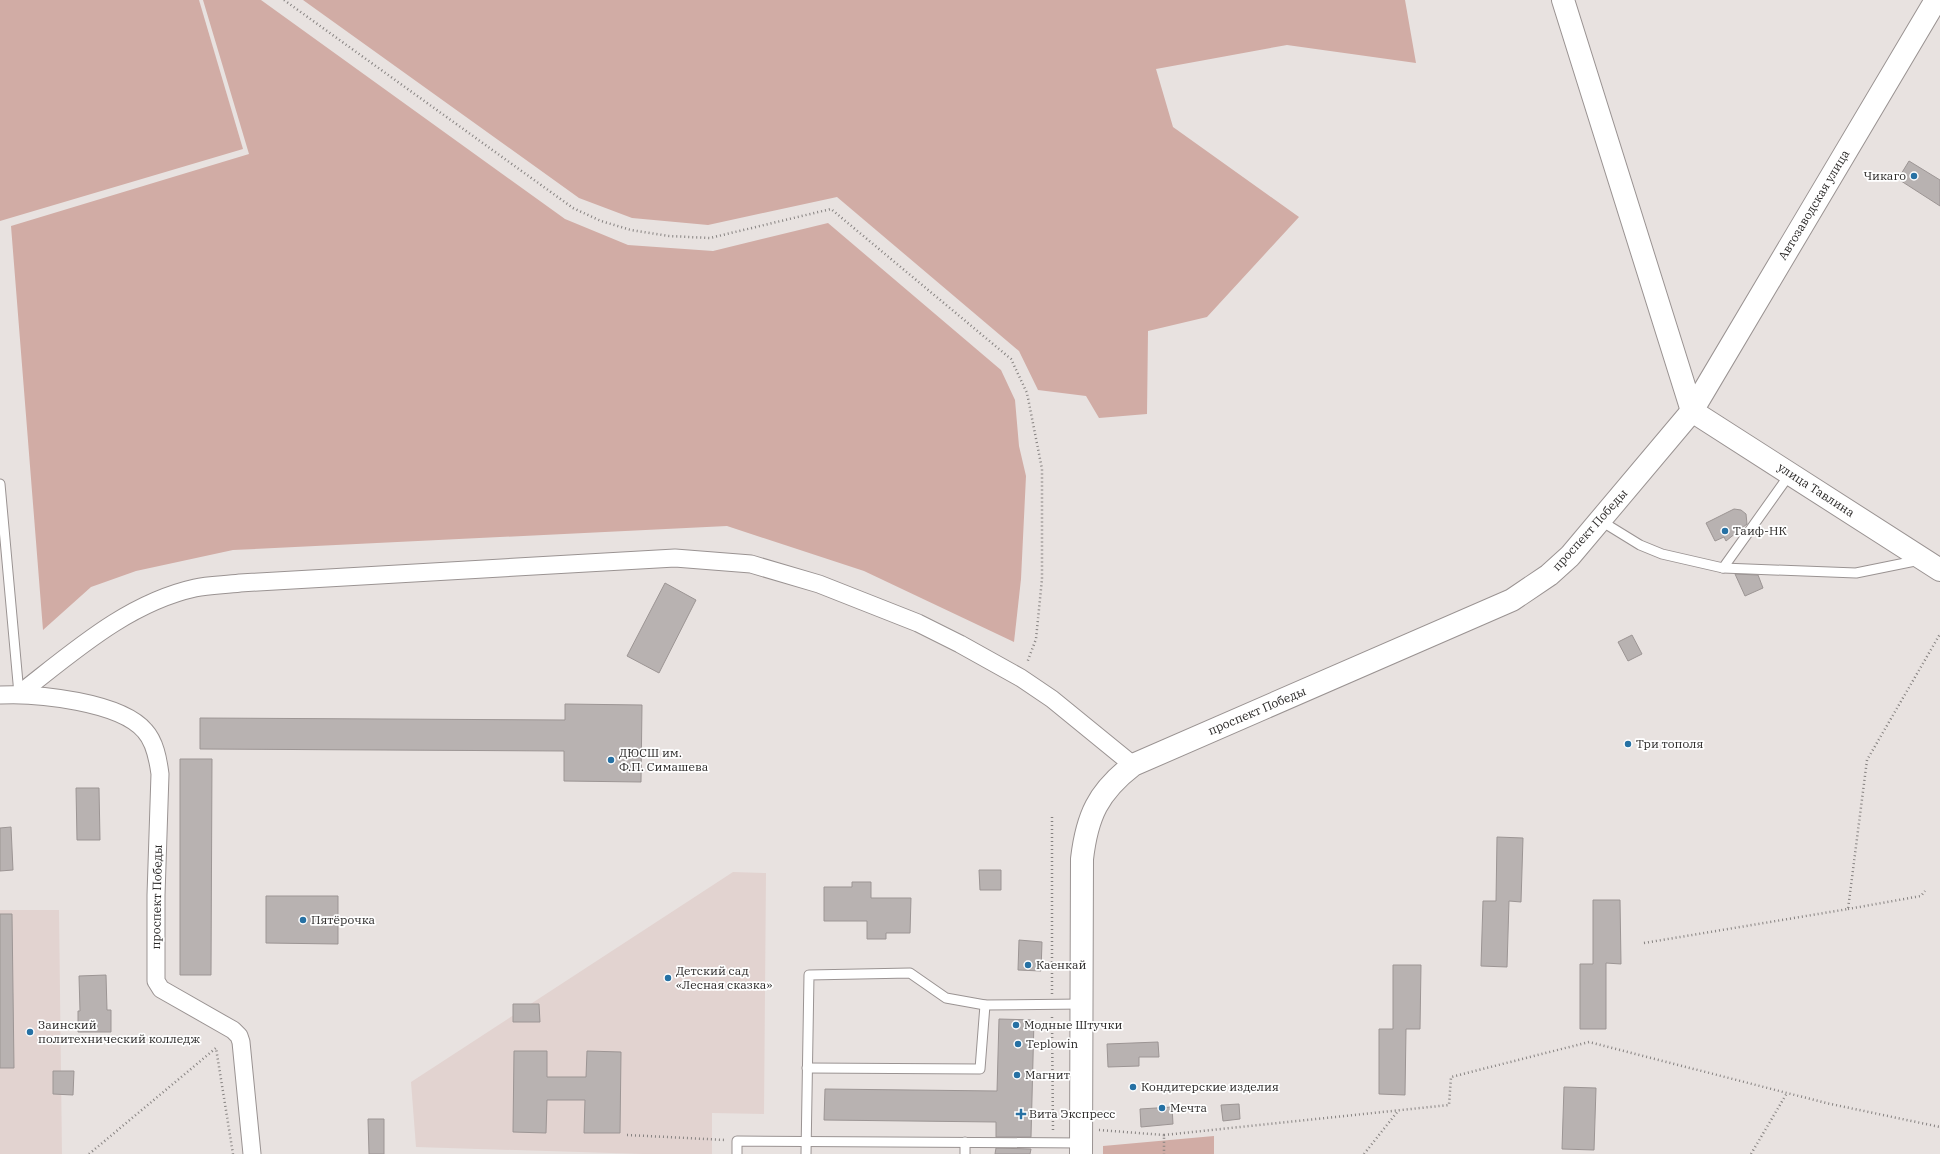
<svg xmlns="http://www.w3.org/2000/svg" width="1940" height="1154" viewBox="0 0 1940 1154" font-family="'IBM Plex Serif',serif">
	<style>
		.built { fill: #e2d3d0 }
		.green { fill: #d1aca5 }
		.building { fill: #b8b2b1; stroke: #9c9594 }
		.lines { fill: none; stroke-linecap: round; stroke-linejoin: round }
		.lane-casing { stroke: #9a9392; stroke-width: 11 }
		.street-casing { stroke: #9a9392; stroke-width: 19 }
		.secondary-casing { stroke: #9a9392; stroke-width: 24 }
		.path { stroke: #868280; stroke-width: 2.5; stroke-dasharray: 1 3; stroke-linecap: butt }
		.lane { stroke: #fff; stroke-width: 9 }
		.street { stroke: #fff; stroke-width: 17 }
		.secondary { stroke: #fff; stroke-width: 22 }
		.poi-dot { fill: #2671a4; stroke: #fff; stroke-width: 1.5 }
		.labels { text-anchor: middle; stroke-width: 3.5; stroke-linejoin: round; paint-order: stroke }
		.poi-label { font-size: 12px; fill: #2b2928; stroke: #fff; text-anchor: start }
		.street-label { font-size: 12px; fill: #2b2928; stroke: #fff }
	</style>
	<rect width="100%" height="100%" fill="#e8e2e0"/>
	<g class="built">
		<path d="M733,872L766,873L764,1114L712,1113V1154H643L416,1147L411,1082Z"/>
		<path d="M0,910H59L62,1154H0Z"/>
	</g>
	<g class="green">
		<path d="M0,0H199L243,149L0,221Z"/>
		<path d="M203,0H261L565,219L628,245L713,251L828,223L1001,370L1015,400L1019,446L1026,476L1021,579L1014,642L864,571L727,526L233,550L136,571L91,587L43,630L11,226L249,154Z"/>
		<path d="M303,0H1405L1416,63L1287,45L1156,69L1173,127L1299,217L1207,317L1148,331L1147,414L1099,418L1086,396L1038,390L1019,351L837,197L708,225L632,218L579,198Z"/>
		<path d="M1214,1136V1154H1103V1146Z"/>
	</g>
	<g class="building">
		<path d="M1909,161L1940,180V206L1898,179Z"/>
		<path d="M1734,509L1741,510L1746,514L1747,524L1726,541L1724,537L1715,541L1706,523Z"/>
		<path d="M1735,574L1758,575L1763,588L1745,596Z"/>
		<path d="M665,583L696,600L659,673L627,656Z"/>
		<path d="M1632,635L1642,654L1628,661L1618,642Z"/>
		<path d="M565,704L642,705L641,782L564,781V751L200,749V718L565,720Z"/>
		<path d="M180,759H212L211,975H180Z"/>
		<path d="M76,788H99L100,840H77Z"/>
		<path d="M11,827L13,870L0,871V828Z"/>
		<path d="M1497,837L1523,838L1521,902L1509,901L1507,967L1481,966L1483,901H1496Z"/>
		<path d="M979,870H1001V890H980Z"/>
		<path d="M852,882H871V898H911L910,933H886V939H867V921H824V887H852Z"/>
		<path d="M266,896H338V944L266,943Z"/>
		<path d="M1593,900H1620L1621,964L1606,963V1029H1580V964H1593Z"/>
		<path d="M0,914H12L14,1068H0Z"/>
		<path d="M1019,940L1042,942L1041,971L1018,970Z"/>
		<path d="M1393,965H1421L1420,1029H1406L1405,1095L1379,1094V1029H1393Z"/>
		<path d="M106,975L107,1010H111V1032H78V1011H80L79,976Z"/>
		<path d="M513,1004H539L540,1022H513Z"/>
		<path d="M999,1019L1034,1020L1031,1137H996V1122L824,1120L825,1089L997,1091Z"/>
		<path d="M1158,1042L1159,1057H1139V1066L1108,1067L1107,1044Z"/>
		<path d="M514,1051H547V1077H586L587,1051L621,1052L620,1133H584L585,1100H547L546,1133L513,1132Z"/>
		<path d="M53,1071H74L73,1095L53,1094Z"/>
		<path d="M1564,1087L1596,1088L1594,1150L1562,1149Z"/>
		<path d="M1239,1104L1240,1119L1223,1121L1221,1105Z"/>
		<path d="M1172,1107L1173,1124L1141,1127L1140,1109Z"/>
		<path d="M368,1119H384V1154H369Z"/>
		<path d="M996,1148L1031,1149L1030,1154H995Z"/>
	</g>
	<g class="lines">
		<g class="lane-casing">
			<g id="lane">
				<path d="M0,484L19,694"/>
				<path d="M1601,521L1640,545L1662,554L1723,568L1856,573L1920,560"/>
				<path d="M1723,568L1790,474"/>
				<path d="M807,1068L980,1069L985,1005"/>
				<path d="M737,1154V1141L1081,1143"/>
				<path d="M806,1154L809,975L910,973L946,998L985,1005L1082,1004"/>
				<path d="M965,1154V1142"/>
			</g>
		</g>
		<g class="street-casing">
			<g id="street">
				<path d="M19,694C72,653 127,603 195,588C209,585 225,585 240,583L675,558L751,564L819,584L918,623L960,644L1021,678L1052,699L1133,765"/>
				<path d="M0,695C37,693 121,702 145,731C155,742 158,759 160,774L156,895V981L161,989L233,1030L239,1036L241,1042L252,1154"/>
			</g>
		</g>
		<g class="secondary-casing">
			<g id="secondary">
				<path d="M1563,0L1692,411"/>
				<path d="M1692,411L1940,570"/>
				<path d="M1081,1154L1082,859C1087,816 1098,792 1133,765L1512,600L1549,575L1570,556L1692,411L1936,0"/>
			</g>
		</g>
		<g class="path">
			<path d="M284,0L573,208L601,221L631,230L669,236L710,238L831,209L1011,359L1027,393L1042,469V579L1036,639L1027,663"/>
			<path d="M1848,909L1921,896L1925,891"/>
			<path d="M1644,943L1848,909L1867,760L1940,634"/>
			<path d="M1052,994V814"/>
			<path d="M1052,1017L1053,1132"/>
			<path d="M1099,1130L1164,1135V1154"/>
			<path d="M627,1135L726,1140"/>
			<path d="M1164,1135L1449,1105L1451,1077L1589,1042L1826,1103L1940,1127"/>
			<path d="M89,1154L216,1048L233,1154"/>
			<path d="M1364,1154L1398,1111"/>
			<path d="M1751,1154L1787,1093"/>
		</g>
		<use href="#lane" class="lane"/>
		<use href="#street" class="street"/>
		<use href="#secondary" class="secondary"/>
	</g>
	<g class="poi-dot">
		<circle cx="1914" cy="176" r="4"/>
		<circle cx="1725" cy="531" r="4"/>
		<circle cx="1628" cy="744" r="4"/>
		<circle cx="611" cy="760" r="4"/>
		<circle cx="303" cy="920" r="4"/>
		<circle cx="1028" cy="965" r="4"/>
		<circle cx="668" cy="978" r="4"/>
		<circle cx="1016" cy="1025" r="4"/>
		<circle cx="30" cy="1032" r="4"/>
		<circle cx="1018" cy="1044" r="4"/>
		<circle cx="1017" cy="1075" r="4"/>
		<circle cx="1133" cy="1087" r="4"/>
		<circle cx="1162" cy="1108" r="4"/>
		<path d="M1019 1108h4v4h4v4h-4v4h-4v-4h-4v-4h4z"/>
	</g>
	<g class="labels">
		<g class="poi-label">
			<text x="1906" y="180" text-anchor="end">Чикаго</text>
			<text x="1733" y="535">Таиф-НК</text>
			<text x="1636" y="748">Три тополя</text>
			<text x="619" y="757">ДЮСШ им.<tspan x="619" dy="14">Ф.П. Симашева</tspan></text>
			<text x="311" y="924">Пятёрочка</text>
			<text x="1036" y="969">Каенкай</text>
			<text x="676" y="975">Детский сад<tspan x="676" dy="14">«Лесная сказка»</tspan></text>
			<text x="38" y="1029">Заинский<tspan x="38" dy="14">политехнический колледж</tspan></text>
			<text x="1024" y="1029">Модные Штучки</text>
			<text x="1026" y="1048">Teplowin</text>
			<text x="1025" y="1079">Магнит</text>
			<text x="1141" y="1091">Кондитерские изделия</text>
			<text x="1170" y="1112">Мечта</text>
			<text x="1029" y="1118">Вита Экспресс</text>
		</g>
		<g class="street-label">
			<text transform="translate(1814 205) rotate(-59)" y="4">Автозаводская улица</text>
			<text transform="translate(1816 490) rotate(33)" y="4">улица Тавлина</text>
			<text transform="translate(1590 530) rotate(-48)" y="4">проспект Победы</text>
			<text transform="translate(1257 711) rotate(-23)" y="4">проспект Победы</text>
			<text transform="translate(157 897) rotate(-89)" y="4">проспект Победы</text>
		</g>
	</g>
</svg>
